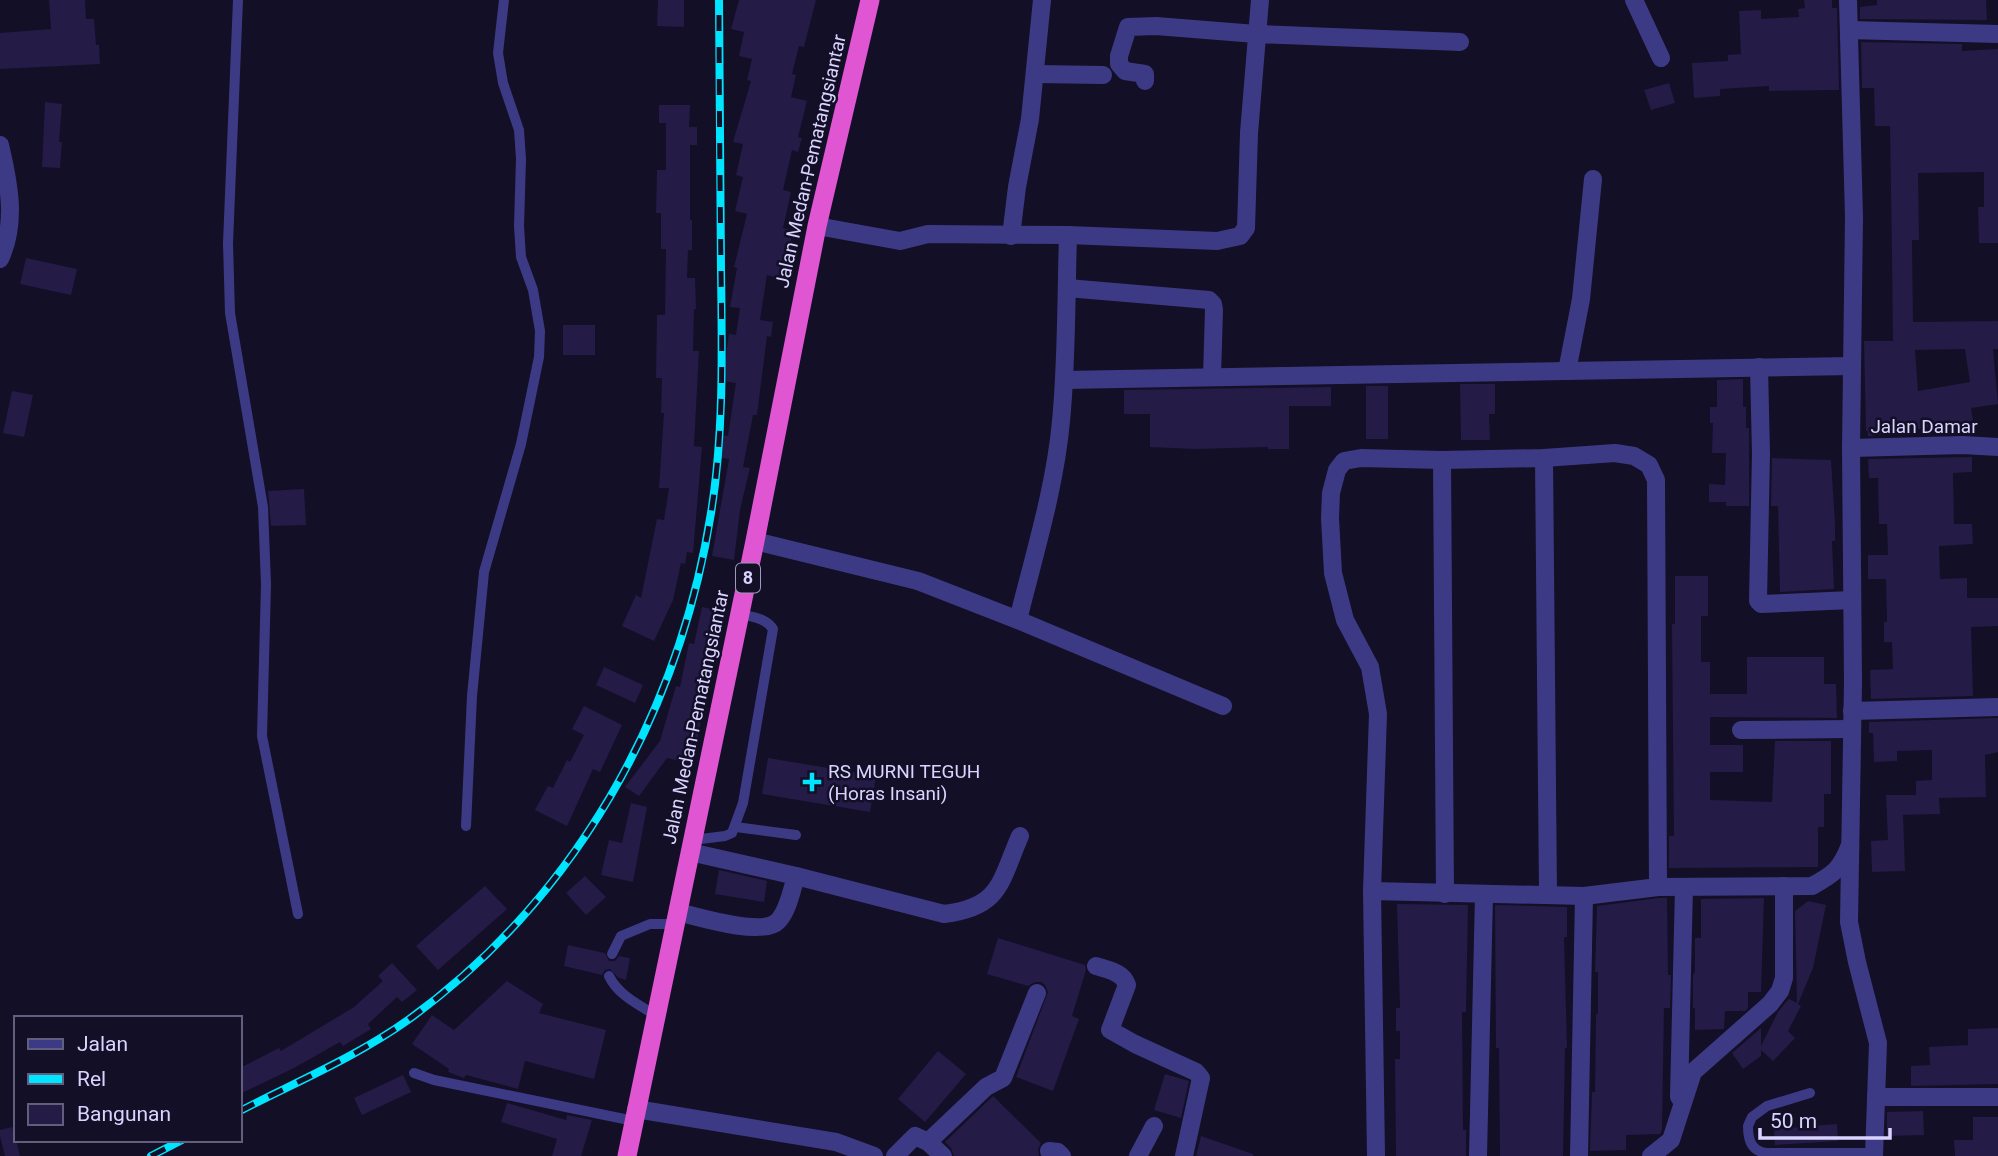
<svg xmlns="http://www.w3.org/2000/svg" width="1998" height="1156" viewBox="0 0 1998 1156" font-family="Roboto,sans-serif">
	<style>
		.building { fill: #241b47; fill-rule: evenodd }
		.lines { fill: none; stroke-linecap: round; stroke-linejoin: round }
		.service { stroke: #3d3a85; stroke-width: 10 }
		.minor { stroke: #3d3a85; stroke-width: 18 }
		.tertiary { stroke: #3d3a85; stroke-width: 18 }
		.trunk { stroke: #e055d1; stroke-width: 19 }
		.rail-casing { stroke: #00e5ff; stroke-width: 8 }
		.rail { stroke: #130f26; stroke-width: 5; stroke-dasharray: 16; stroke-linecap: butt }
		.poi-dot { fill: #00e5ff; stroke: #130f26; stroke-width: 2.5 }
		.labels { text-anchor: middle; stroke-width: 5; stroke-linejoin: round; paint-order: stroke }
		.shield { fill: #130f26; stroke: #9e99be; stroke-width: 2 }
		.shield-label { font-size: 18px; font-weight: bold; fill: #d9d4ff }
		.street-label { font-size: 19px; fill: #d9d4ff; stroke: #130f26 }
		.poi-label { font-size: 19px; fill: #d9d4ff; stroke: #130f26; text-anchor: start }
	</style>
	<rect width="100%" height="100%" fill="#130f26"/>
	<g class="building">
		<path d="M49,0H85L86,19H94L96,45H99L100,64L0,69V33L51,29Z"/>
		<path d="M658,0H684V27L657,26Z"/>
		<path d="M739,0H816L804,47L799,46L792,74L796,75L791,97L807,101L798,137L802,138L798,152L792,150L783,190L791,192L783,228L793,231L782,279L767,275L760,320L773,322L771,337L767,336L757,415H753L743,467L750,468L740,510L734,560L712,556L729,459L718,457L721,435L728,436L736,383L722,381L729,334L736,335L740,308L730,307L737,268L734,267L747,214L735,211L743,177L736,175L743,144L733,142L751,81L747,80L752,59L739,56L744,32L731,29Z"/>
		<path d="M1804,0H1832V8H1837L1839,90L1769,91V86L1720,89V96L1694,98L1692,63L1728,61V55L1741,54L1739,11L1761,10V19L1799,17L1798,9L1805,8Z"/>
		<path d="M1877,0H1986L1987,20L1860,19V7L1877,5Z"/>
		<path d="M1861,42L1962,44V51L1998,49V243H1979L1978,207H1984V172L1918,173L1919,240H1912L1913,322L1998,321V349H1993L1998,404L1971,408L1973,421L1871,436H1868V431H1866L1864,341H1893L1892,255L1890,126H1875L1874,88H1862ZM1965,349L1970,382L1918,391L1915,350Z"/>
		<path d="M1669,83L1675,103L1651,110L1644,90Z"/>
		<path d="M45,102L62,104L59,142H62L60,168L42,167Z"/>
		<path d="M659,105H690L689,127H697V145H690V220H692V250H688L687,278H695L696,309H694L693,351H699L694,446L702,447L693,553L687,552L685,564L681,563L673,600L654,641L622,626L636,595L641,598L657,519L664,520L669,488H659L664,413H661L662,378H656L657,315H665L666,249H661V213H656L657,170H666V123H659Z"/>
		<path d="M26,258L77,269L71,295L20,284Z"/>
		<rect x="563" y="325" width="32" height="30"/>
		<path d="M1743,379V407H1746V428H1749V506H1726V502H1709V484L1725,485L1726,453H1712L1713,423H1710V407H1717V380Z"/>
		<path d="M1460,384H1495V414H1489L1490,440H1461Z"/>
		<rect x="1366" y="386" width="22" height="53"/>
		<path d="M1331,387V406H1289V449H1268V447L1195,449L1150,447V414H1124V390Z"/>
		<path d="M12,391L33,395L24,437L3,433Z"/>
		<path d="M1972,457V472L1953,473L1954,524H1972L1973,544L1939,546L1940,579L1967,578V598H1998V626L1971,627L1973,696L1871,699L1870,670L1893,669L1892,642H1884V622H1887L1886,579H1868V555H1888L1887,524H1879L1878,478H1869L1868,459Z"/>
		<path d="M1772,458L1831,460L1835,523V541H1832L1834,589L1780,592L1778,506H1771Z"/>
		<path d="M304,489L306,525L271,526L268,491Z"/>
		<path d="M1675,576H1708V616H1701V662H1710V694H1747V657H1824V684H1836L1837,718L1710,717V745H1743V772H1710V800L1772,802L1775,741H1831V794H1824V827H1818V867L1669,868V836H1674L1672,624H1675Z"/>
		<path d="M702,607L721,611L706,671L703,692L706,693L697,741L689,739L684,762L667,758L639,796L625,787L660,741L676,686L680,687L689,643L694,644Z"/>
		<path d="M604,667L643,685L635,703L596,685Z"/>
		<path d="M584,706L622,725L600,772L593,769L567,826L535,810L548,786L553,788L567,760L570,762L584,735L572,729Z"/>
		<path d="M1998,718V752L1985,755L1986,797L1939,798L1940,814L1903,815L1905,871L1872,872L1871,841L1888,840L1886,795H1916V781L1932,780V750L1897,751V761L1874,762L1873,733H1869V722Z"/>
		<path d="M768,758L876,776L870,812L762,794Z"/>
		<path d="M631,803L647,807L633,882L601,875L609,840L622,843Z"/>
		<path d="M719,870L767,881L764,902L715,894Z"/>
		<path d="M585,876L606,897L586,915L566,893Z"/>
		<path d="M485,886L507,909L438,970L416,946Z"/>
		<path d="M1659,898H1667L1668,975H1671L1670,1008H1664L1662,1130L1660,1134L1626,1135V1150L1590,1151L1592,1092H1595L1596,1014H1598V972H1595L1597,906Z"/>
		<path d="M1764,898L1761,992H1748V1008L1745,1011H1725L1724,1029L1695,1030V1008H1693V975L1695,972V938H1701V899Z"/>
		<path d="M1808,901L1826,905L1813,968L1798,1004L1801,1006L1788,1031L1795,1038L1773,1061L1761,1050V1056L1743,1069L1732,1053L1761,1028V1046L1778,1012L1786,1002L1789,999L1797,1003L1795,911Z"/>
		<path d="M1397,904L1468,905L1466,1012H1462L1463,1130H1466V1156H1396L1395,1059H1400V1031H1396V1008H1400Z"/>
		<path d="M1495,905L1567,907V937H1564L1567,1048H1565L1563,1156H1500L1499,1048H1496Z"/>
		<path d="M998,938L1085,965L1086,970L1072,1016L1079,1019L1053,1091L1016,1077L1048,992L1045,985L1041,982H1035L1028,986L987,974Z"/>
		<path d="M568,945L605,953L609,961H615L619,956L630,958L626,980L619,978L610,969L605,970L602,975L564,966Z"/>
		<path d="M392,963L417,990L402,1002L397,997L368,1024L371,1029L343,1046L340,1042L294,1068L240,1094V1068L279,1048L281,1051L354,1007L383,981L378,976Z"/>
		<path d="M507,981L543,1004L539,1013L606,1030L594,1079L525,1061L518,1089L466,1075L464,1078L448,1072L449,1069L412,1044L432,1015L454,1030Z"/>
		<path d="M1998,1028V1084L1911,1086V1066L1930,1065L1929,1047L1968,1045V1029Z"/>
		<path d="M938,1051L966,1074L925,1122L898,1099Z"/>
		<path d="M1165,1074L1189,1081L1181,1118L1154,1110Z"/>
		<path d="M403,1075L411,1092L362,1115L354,1098Z"/>
		<path d="M993,1096L1041,1143L1038,1149L1039,1156H954L951,1148L945,1142Z"/>
		<path d="M507,1103L566,1120L567,1115L592,1120L581,1156H552L557,1139L501,1122Z"/>
		<path d="M1923,1111L1924,1135L1887,1136V1112Z"/>
		<path d="M1973,1117H1998V1156H1955L1954,1140H1973Z"/>
		<path d="M1837,1124L1838,1141L1775,1145L1774,1129Z"/>
		<path d="M12,1127L16,1140L20,1156H5L0,1136V1130Z"/>
		<path d="M1201,1136L1253,1154V1156H1196Z"/>
	</g>
	<g class="lines">
		<g class="service">
			<path d="M238,0L228,243L230,313L263,507L266,584L262,736L298,914"/>
			<path d="M466,826L472,696L484,572L521,444L539,357L540,331L533,290L521,257L519,226L521,159L519,130L503,83L498,53L504,0"/>
			<path d="M736,827L796,835"/>
			<path d="M693,840L725,836L732,833L743,803L773,629C766,618 752,617 740,614"/>
			<path d="M612,954L621,936L650,924H675"/>
			<path d="M609,976C618,995 639,1005 657,1016"/>
			<path d="M414,1073L434,1080L634,1121"/>
			<path d="M1810,1093L1767,1106L1752,1117L1748,1126C1748,1140 1751,1150 1765,1153H1874"/>
		</g>
		<g class="minor">
			<path d="M1634,0L1661,58"/>
			<path d="M1849,30L1998,34"/>
			<path d="M1035,74L1103,75"/>
			<path d="M1145,81V74L1125,71L1119,64V56L1128,27L1156,26L1256,34L1460,42"/>
			<path d="M0,145C9,183 17,223 0,259"/>
			<path d="M817,226L900,241L928,234L1068,235L1217,241L1240,236L1246,228L1249,133L1260,0"/>
			<path d="M1011,236L1017,187L1030,119L1042,0"/>
			<path d="M1067,288L1209,300L1213,304L1214,310L1212,377"/>
			<path d="M1759,367L1761,454L1758,601L1761,604L1852,600"/>
			<path d="M1567,371L1581,299L1593,179"/>
			<path d="M1064,380L1852,366"/>
			<path d="M1544,458L1548,895"/>
			<path d="M1442,460L1445,894"/>
			<path d="M755,541L918,581L1018,620L1223,706"/>
			<path d="M1018,620C1034,555 1055,488 1061,421C1067,360 1066,297 1068,235"/>
			<path d="M1852,711L1998,707"/>
			<path d="M1741,730L1852,729"/>
			<path d="M690,852L796,876"/>
			<path d="M1372,891L1584,896L1658,887L1812,886C1834,874 1841,869 1850,845"/>
			<path d="M678,912C698,917 763,937 778,921C788,911 792,889 796,876L944,914C1001,907 1000,882 1020,836"/>
			<path d="M1096,966C1108,970 1123,972 1127,985L1110,1030L1135,1044L1196,1072L1201,1078L1184,1156"/>
			<path d="M1679,1097L1684,887"/>
			<path d="M1876,1097H1998"/>
			<path d="M636,1109L836,1142L874,1156"/>
			<path d="M928,1142L986,1087L1003,1078L1037,993"/>
			<path d="M1049,1151L1058,1152L1062,1156"/>
			<path d="M895,1156L915,1136L928,1142L943,1156"/>
			<path d="M1138,1156L1154,1126"/>
			<path d="M1376,1156L1372,891L1378,714L1370,667L1345,620L1333,573L1330,518L1331,493L1337,470L1344,461L1361,458L1442,460L1544,458L1615,453L1634,456L1649,465L1656,480L1658,887"/>
			<path d="M1478,1156L1484,895"/>
			<path d="M1579,1156L1584,896"/>
			<path d="M1651,1156L1671,1140L1693,1072L1770,1004L1780,991L1784,978V886"/>
		</g>
		<g class="tertiary">
			<path d="M1848,0L1854,217L1851,448L1853,682L1849,922L1857,962L1878,1043L1874,1156"/>
			<path d="M1851,448L1963,445L1998,447"/>
		</g>
		<path class="trunk" d="M627,1156L755,541L817,226L870,0"/>
		<g class="rail-casing">
			<g id="rail">
				<path d="M240,1111C296,1082 356,1057 408,1020C574,900 679,715 711,513C724,433 722,351 721,270C720,180 719,90 719,0"/>
				<path d="M151,1156L182,1140"/>
			</g>
		</g>
		<use href="#rail" class="rail"/>
	</g>
	<path class="poi-dot" d="M808.5 771.5h7v7h7v7h-7v7h-7v-7h-7v-7h7z"/>
	<g class="labels">
		<rect class="shield" x="736" y="563.5" width="24" height="29" rx="5"/>
		<g class="shield-label">
			<text x="748" y="584">8</text>
		</g>
		<g class="street-label">
			<text transform="translate(810 161) rotate(-77)" y="7">Jalan Medan-Pematangsiantar</text>
			<text x="1924" y="433">Jalan Damar</text>
			<text transform="translate(695 717) rotate(-78)" y="7">Jalan Medan-Pematangsiantar</text>
		</g>
		<g class="poi-label">
			<text x="828" y="778">RS MURNI TEGUH<tspan x="828" dy="22">(Horas Insani)</tspan></text>
		</g>
	</g>
	<rect x="14" y="1016" width="228" height="126" fill="#130f26" stroke="#625e7d" stroke-width="2"/>
	<rect x="28" y="1039" width="35" height="10" fill="#3d3a85" stroke="#625e7d" stroke-width="2"/>
	<text x="77" y="1051" font-size="21" fill="#d9d4ff">Jalan</text>
	<rect x="28" y="1074" width="35" height="10" fill="#00e5ff" stroke="#625e7d" stroke-width="2"/>
	<text x="77" y="1086" font-size="21" fill="#d9d4ff">Rel</text>
	<rect x="28" y="1104" width="35" height="21" fill="#241b47" stroke="#625e7d" stroke-width="2"/>
	<text x="77" y="1121" font-size="21" fill="#d9d4ff">Bangunan</text>
	<path d="M1760 1128v10h130v-10" fill="none" stroke="#d9d4ff" stroke-width="3.5"/>
	<text x="1770" y="1128" font-size="21" fill="#d9d4ff" stroke="#130f26" stroke-width="5" paint-order="stroke">50 m</text>
</svg>
